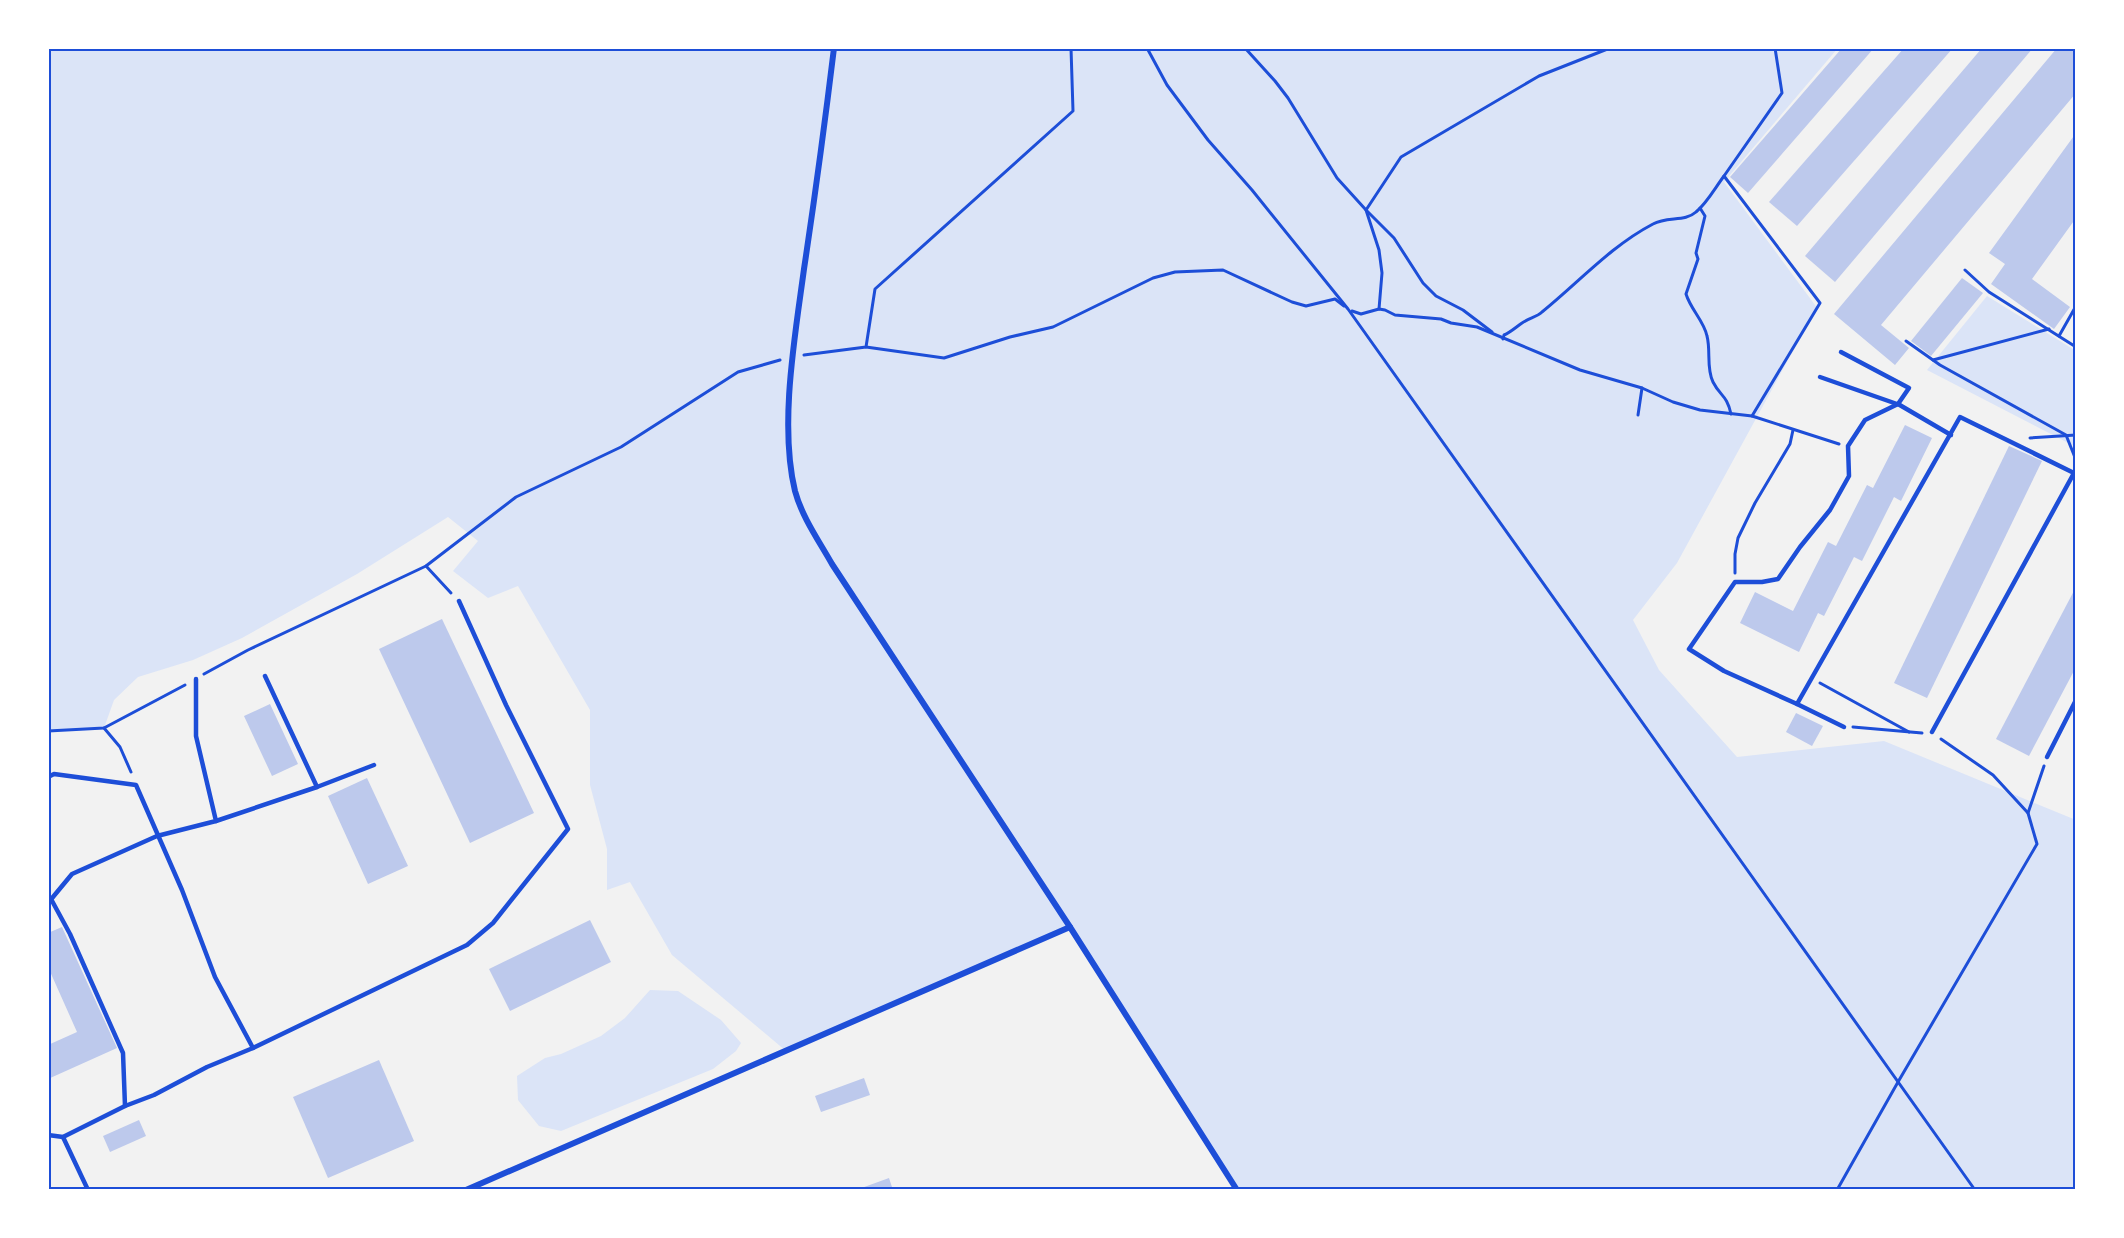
<svg xmlns="http://www.w3.org/2000/svg" width="2124" height="1238" viewBox="0 0 2124 1238" font-family="'Open Sans',sans-serif">
	<style>
		.green { fill: #dbe4f7 }
		.building { fill: #bdc9ec }
		.lines { fill: none; stroke-linecap: round; stroke-linejoin: round }
		.path { stroke: #1d4ed8; stroke-width: 3 }
		.service { stroke: #1d4ed8; stroke-width: 4.5 }
		.minor { stroke: #1d4ed8; stroke-width: 6 }
		.neatline { fill: none; stroke: #1d4ed8; stroke-width: 2 }
	</style>
	<rect width="100%" height="100%" fill="#f2f2f2"/>
	<g class="green">
		<path d="M48,48H1838L1724,182L1818,309L1788,360L1677,563L1633,620L1659,670L1737,757L1884,741L2076,820V1190H1237L1070,927L786,1051L672,955L630,882L607,890V849L590,785V710L518,586L488,598L453,571L478,541L448,517L357,574L242,638L193,660L138,677L114,700L104,728L48,731Z"/>
		<path d="M1987,296L2076,351V447L1927,370Z"/>
		<path d="M650,990L678,991L721,1020L741,1043L736,1051L713,1069L561,1131L539,1126L518,1100L517,1076L545,1058L561,1054L601,1036L625,1018Z"/>
	</g>
	<g class="building">
		<path d="M1842,48H1874L1748,193L1730,177Z"/>
		<path d="M1904,48H1953L1797,226L1769,202Z"/>
		<path d="M1982,48H2033L1835,282L1805,256Z"/>
		<path d="M2057,48H2076V93L1881,325L1909,348L1895,365L1834,314Z"/>
		<path d="M2076,133V218L2032,279L2070,307L2054,329L1991,284L2005,264L1989,253Z"/>
		<path d="M1962,278L1983,293L1931,356L1911,341Z"/>
		<path d="M1905,425L1932,438L1901,501L1894,497L1862,561L1854,557L1824,616L1818,613L1799,652L1740,623L1755,592L1793,611L1828,542L1836,546L1867,485L1873,488Z"/>
		<path d="M2009,446L2042,461L1927,698L1894,683Z"/>
		<path d="M2076,587V667L2029,756L1996,739Z"/>
		<path d="M442,619L534,813L470,843L379,649Z"/>
		<path d="M270,704L298,764L272,776L244,716Z"/>
		<path d="M1796,713L1823,726L1812,746L1786,732Z"/>
		<path d="M367,778L408,866L368,884L328,796Z"/>
		<path d="M590,920L611,962L510,1011L489,969Z"/>
		<path d="M62,927L117,1048L48,1079V1045L77,1032L48,967V933Z"/>
		<path d="M379,1060L414,1141L328,1178L293,1097Z"/>
		<path d="M864,1078L870,1095L821,1112L815,1096Z"/>
		<path d="M139,1120L146,1136L110,1152L103,1136Z"/>
		<path d="M889,1178L893,1190H856Z"/>
	</g>
	<g class="lines">
		<g class="path">
			<path d="M1147,48L1167,85L1208,140L1252,190L1348,309L1975,1190"/>
			<path d="M1245,48L1275,81L1288,98L1337,178L1366,210L1394,238L1423,283L1436,296L1463,310L1492,332"/>
			<path d="M1700,208L1705,216L1696,253L1698,259L1686,294C1691,310 1704,321 1707,336C1711,351 1706,368 1713,382C1720,396 1727,395 1731,414"/>
			<path d="M1965,270L1989,292L2076,347"/>
			<path d="M1379,309L1382,273L1379,250L1366,210L1401,157L1539,76L1610,48"/>
			<path d="M1352,311L1361,314L1379,309L1385,310L1395,315L1441,319L1451,323L1477,327L1580,370L1642,388L1673,402L1700,410L1752,416L1839,444"/>
			<path d="M2059,336L2076,306"/>
			<path d="M1503,339L1504,335C1511,332 1516,327 1522,323C1529,318 1537,317 1542,312C1579,282 1611,246 1653,224C1667,216 1685,222 1696,212C1707,203 1715,188 1724,176"/>
			<path d="M1906,341L1940,365L2066,435L2076,460"/>
			<path d="M866,347L944,358L1010,337L1053,327L1153,278L1175,272L1223,270L1292,302L1306,306L1335,299L1344,306"/>
			<path d="M804,355L866,347L875,289L1073,111L1071,48"/>
			<path d="M1933,360L2049,329"/>
			<path d="M1638,415L1642,388"/>
			<path d="M1752,416L1820,303L1724,176L1782,93L1775,48"/>
			<path d="M2030,438L2076,435"/>
			<path d="M426,566L451,593"/>
			<path d="M1735,573V554L1738,538L1755,503L1790,444L1793,430"/>
			<path d="M204,674L248,650L426,566L516,497L621,447L738,372L780,360"/>
			<path d="M1820,683L1909,732"/>
			<path d="M1853,727L1922,733"/>
			<path d="M104,728L120,747L131,772"/>
			<path d="M48,731L104,728L185,685"/>
			<path d="M1941,739L1993,775L2028,813"/>
			<path d="M1837,1190L1898,1082L2037,844L2028,813L2044,766"/>
		</g>
		<g class="service">
			<path d="M1841,352L1909,388L1898,404L1951,435"/>
			<path d="M1820,377L1897,404"/>
			<path d="M1898,404L1865,420L1848,446L1849,476L1830,510L1800,547L1778,579L1762,582H1735L1689,649L1724,671L1797,704L1960,417L2076,474"/>
			<path d="M265,676L317,787"/>
			<path d="M1797,704L1844,727"/>
			<path d="M1932,732L2074,473"/>
			<path d="M2047,757L2076,700"/>
			<path d="M48,777L54,774L136,785L182,890L215,977L253,1048L207,1067L154,1095L125,1106L63,1137L48,1135"/>
			<path d="M216,821L317,787L374,765"/>
			<path d="M51,899L70,934L123,1053L125,1106"/>
			<path d="M48,903L72,874L157,836L216,821L196,736V679"/>
			<path d="M253,1048L467,945L493,923L568,829L506,705L459,601"/>
			<path d="M63,1137L88,1190"/>
		</g>
		<g class="minor">
			<path d="M834,48C825,122 815,196 804,269C795,336 779,425 795,491C802,517 819,541 832,564L1070,927L1237,1190"/>
			<path d="M466,1190L1070,927"/>
		</g>
	</g>
	<rect width="2124" height="1238" fill="none" stroke="#ffffff" stroke-width="99"/>
	<rect x="50" y="50" width="2024" height="1138" class="neatline"/>
</svg>
